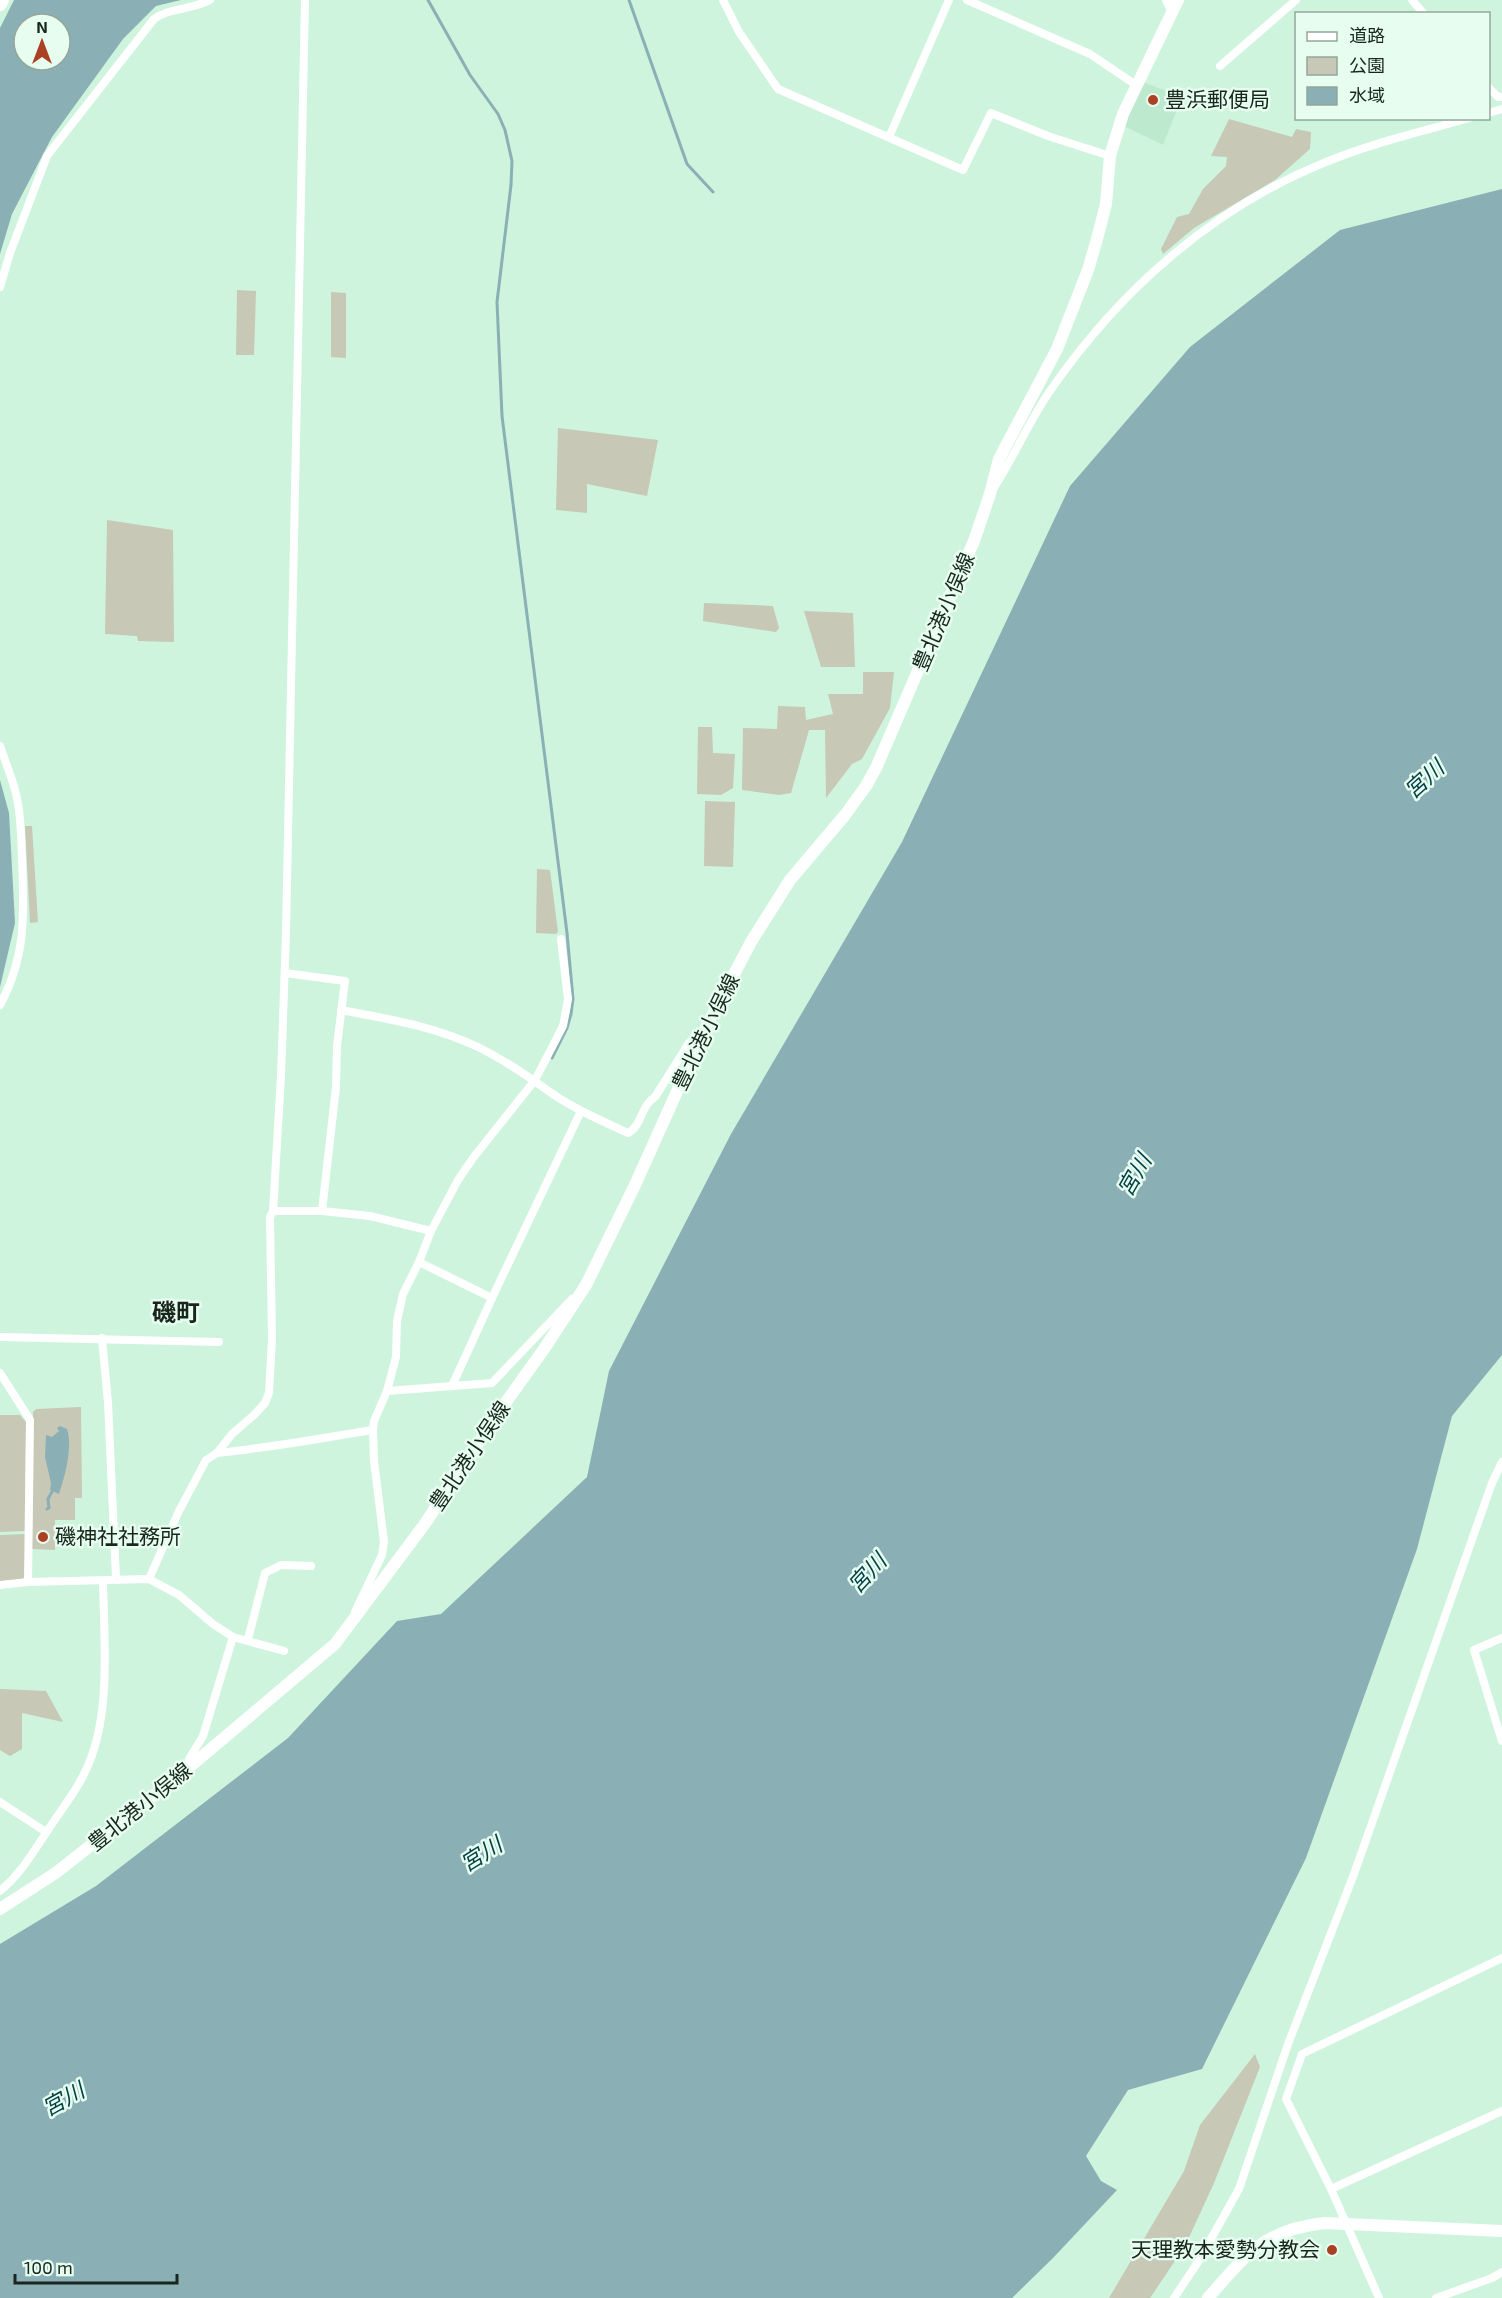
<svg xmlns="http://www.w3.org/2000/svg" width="1502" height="2298" viewBox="0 0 1502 2298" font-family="'Exo 2','Noto Sans JP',sans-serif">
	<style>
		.built { fill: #bde9ce }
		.green { fill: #c7c8b5 }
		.water { fill: #8aafb5; fill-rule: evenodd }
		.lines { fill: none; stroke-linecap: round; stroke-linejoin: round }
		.stream { stroke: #8aafb5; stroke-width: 3 }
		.street { stroke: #fff; stroke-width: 8 }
		.secondary { stroke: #fff; stroke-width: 12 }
		.primary { stroke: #fff; stroke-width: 14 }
		.poi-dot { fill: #aa4125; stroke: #e7fdef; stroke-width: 2 }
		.labels { text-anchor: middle; stroke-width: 5; stroke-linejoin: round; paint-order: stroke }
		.poi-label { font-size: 21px; fill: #18261e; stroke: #e7fdef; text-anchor: start }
		.street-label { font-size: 21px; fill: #18261e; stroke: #e7fdef }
		.water-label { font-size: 22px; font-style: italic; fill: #044048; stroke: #e7fdef }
		.quarter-label { font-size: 24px; font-weight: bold; fill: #18261e; stroke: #e7fdef }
	</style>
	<rect width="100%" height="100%" fill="#cef4dd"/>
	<path class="built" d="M1143,82L1182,97L1163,145L1124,126Z"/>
	<g class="green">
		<path d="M1229,119L1292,137L1296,129L1311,132L1310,149L1275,180L1194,228L1163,254L1161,249L1177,217L1189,214L1203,189L1226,166L1227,157L1211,156Z"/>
		<path d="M237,290L256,291L254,355H236Z"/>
		<path d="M331,292L346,293V358L331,357Z"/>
		<path d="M558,428L658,440L647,496L587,484V513L556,510Z"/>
		<path d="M107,520L173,530L174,642L138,641L137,636L105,634Z"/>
		<path d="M704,603L773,606L779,628L776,632L703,621Z"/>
		<path d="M804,611L853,613L855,667H821Z"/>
		<path d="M863,672H894L890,708L862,759L852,764L826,798L825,730H809L791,793L779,795L742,790L743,728L777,729L778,706L805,707L806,720L833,714L828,694H863Z"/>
		<path d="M698,727H712L713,753L735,754L733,788L721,795L697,794Z"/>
		<path d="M705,801L735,802L733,867L704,866Z"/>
		<path d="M25,826H32L38,922L30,923Z"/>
		<path d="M537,869L550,870L558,932L556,934L536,933Z"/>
		<path d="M81,1407L82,1498H75V1520H55V1550L32,1549L33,1412L36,1409Z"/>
		<path d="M0,1415H20L26,1422L25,1531L0,1532Z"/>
		<path d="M25,1534V1576L22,1580L0,1582V1535Z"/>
		<path d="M0,1689L46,1691L63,1722L22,1713V1749L10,1756L0,1750Z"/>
		<path d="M1255,2054L1260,2067L1214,2183L1185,2246L1150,2298H1109L1184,2171L1200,2125Z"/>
	</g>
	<g class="water">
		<path d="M14,0H181L156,6L123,39L52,137L12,214L0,254V28ZM24,24H60V60H24Z"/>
		<path d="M1502,189V1355L1452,1416L1417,1549L1306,1858L1202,2069L1128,2090L1086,2156L1101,2181L1117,2190L1053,2258L1012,2298H0V1944L96,1886L288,1738L397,1621L441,1614L587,1477L609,1371L731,1134L902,842L1070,486L1190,347L1340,230Z"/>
		<path d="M0,780L9,813L15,923L0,987Z"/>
		<path d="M60,1426L67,1429C73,1447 65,1476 59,1494L50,1490L51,1483L45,1457L46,1435L52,1437L59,1431L57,1428Z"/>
	</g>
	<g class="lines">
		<g class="stream">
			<path d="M428,0L470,75L498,114L505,130L512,161L511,185L497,302L502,416L567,933L573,999L571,1014L567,1028L552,1058"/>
			<path d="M629,0L687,164L713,192"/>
			<path d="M47,1509L49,1508L48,1499L53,1490"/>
		</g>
		<g class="street">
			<path d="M723,0L739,32L778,89L963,170L991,113L1048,136L1110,156"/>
			<path d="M967,0L1090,54L1136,85"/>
			<path d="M1166,0L1172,12"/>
			<path d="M1412,0L1424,14"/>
			<path d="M1220,66L1296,0"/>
			<path d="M1488,87L1498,97H1502"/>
			<path d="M1488,113L1502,109"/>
			<path d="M889,137L949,0"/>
			<path d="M0,287L10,253L47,156L57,143L154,19C171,7 192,10 210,0"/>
			<path d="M995,486C1015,455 1029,421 1050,391C1119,291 1212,208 1326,162C1372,143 1421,132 1469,118"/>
			<path d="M0,746C5,761 11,775 15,790C21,812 21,835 22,858C24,912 27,955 0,1005"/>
			<path d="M285,973L345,981L337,1046L336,1087L322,1211"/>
			<path d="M341,1010C389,1019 433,1026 478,1047C502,1059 525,1074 547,1090C572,1108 600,1120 628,1133C642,1126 641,1105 655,1097L689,1043L702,1031"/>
			<path d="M273,1211H322L370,1216L431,1231"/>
			<path d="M419,1262L492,1298L581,1111"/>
			<path d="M0,1337L219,1342"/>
			<path d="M102,1338L108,1403L116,1578"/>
			<path d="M0,1373L30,1420L28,1582"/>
			<path d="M452,1386L492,1298"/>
			<path d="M387,1391L492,1383L572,1299"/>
			<path d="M217,1453C269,1448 321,1438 373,1430"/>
			<path d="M149,1579L179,1511L206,1460L217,1453L232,1434L254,1415L265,1403L269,1393L272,1339L270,1217L273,1211L281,1076L286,933L305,0"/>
			<path d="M0,1585L28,1582L149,1579L179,1595L213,1624L233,1637L284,1651"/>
			<path d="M355,1612L382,1555L384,1542L374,1461L373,1430L374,1421L387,1391L396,1357L397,1321L403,1294L419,1262L431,1231L458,1180L473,1158L535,1080L563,1026L568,999L561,939"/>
			<path d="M1502,1638L1474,1650L1502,1741"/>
			<path d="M248,1639L265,1573L281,1565L311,1566"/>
			<path d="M186,1770L189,1759L203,1736L233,1637"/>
			<path d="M0,1802L46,1832"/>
			<path d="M0,1891C21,1874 33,1852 48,1830C60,1811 76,1792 85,1772C112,1718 104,1641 103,1582"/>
			<path d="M1331,2189L1502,2111"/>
			<path d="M1174,2298L1198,2262L1239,2189L1288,2044L1354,1874L1492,1483L1502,1462"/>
			<path d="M1379,2298L1331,2189L1286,2099L1302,2054L1502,1958"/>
			<path d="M1436,2298L1492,2278L1502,2272"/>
		</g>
		<g class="secondary">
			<path d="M0,1909L57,1872L186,1770L335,1644L350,1624L424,1525L496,1416L544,1349L586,1285L635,1185L706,1027L751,942L790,880L845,815L866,786L876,768L974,541L990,494L999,459L1057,349L1088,270L1097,239L1106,204L1110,156L1123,114L1178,0"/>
			<path d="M1208,2298C1246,2255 1263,2230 1324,2223L1502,2231"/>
		</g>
		<path class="primary" d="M0,4L2,0"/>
	</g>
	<g class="poi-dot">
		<circle cx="1153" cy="100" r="6"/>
		<circle cx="43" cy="1537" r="6"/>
		<circle cx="1332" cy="2250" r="6"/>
	</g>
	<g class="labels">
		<g class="poi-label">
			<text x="1165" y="107">豊浜郵便局</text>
			<text x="55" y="1544">磯神社社務所</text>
			<text x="1320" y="2257" text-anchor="end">天理教本愛勢分教会</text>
		</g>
		<g class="street-label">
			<text transform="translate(944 612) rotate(-67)" y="7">豊北港小俣線</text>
			<text transform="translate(706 1032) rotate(-64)" y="7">豊北港小俣線</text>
			<text transform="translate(470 1456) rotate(-56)" y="7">豊北港小俣線</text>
			<text transform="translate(140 1807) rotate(-39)" y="7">豊北港小俣線</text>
		</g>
		<g class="water-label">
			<text transform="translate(1424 779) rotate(-42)" y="8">宮川</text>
			<text transform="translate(1134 1175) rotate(-60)" y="8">宮川</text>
			<text transform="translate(867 1573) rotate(-47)" y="8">宮川</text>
			<text transform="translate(481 1854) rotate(-32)" y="8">宮川</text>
			<text transform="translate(63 2099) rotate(-29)" y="8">宮川</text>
		</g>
		<g class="quarter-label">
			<text x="176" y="1321">磯町</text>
		</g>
	</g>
	<rect x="1295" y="12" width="195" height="108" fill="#e7fdef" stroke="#94a79b" stroke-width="1.5"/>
	<rect x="1307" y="32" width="30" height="9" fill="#ffffff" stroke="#94a79b" stroke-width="1.5"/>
	<text x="1349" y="42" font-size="18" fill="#18261e">道路</text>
	<rect x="1307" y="57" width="30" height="18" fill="#c7c8b5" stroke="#94a79b" stroke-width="1.5"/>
	<text x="1349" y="72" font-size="18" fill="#18261e">公園</text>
	<rect x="1307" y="87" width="30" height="18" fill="#8aafb5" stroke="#94a79b" stroke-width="1.5"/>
	<text x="1349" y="102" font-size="18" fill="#18261e">水域</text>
	<g transform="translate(42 42)"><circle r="28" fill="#e7fdef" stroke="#94a79b" stroke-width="1.5"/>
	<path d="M0-4.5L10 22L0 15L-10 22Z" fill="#aa4125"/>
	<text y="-9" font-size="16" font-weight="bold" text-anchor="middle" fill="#18261e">N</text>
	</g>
	<path d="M15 2274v9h162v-9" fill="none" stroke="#18261e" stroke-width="3"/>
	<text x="24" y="2274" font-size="18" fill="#18261e" stroke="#e7fdef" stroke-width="4.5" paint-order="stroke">100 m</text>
</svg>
